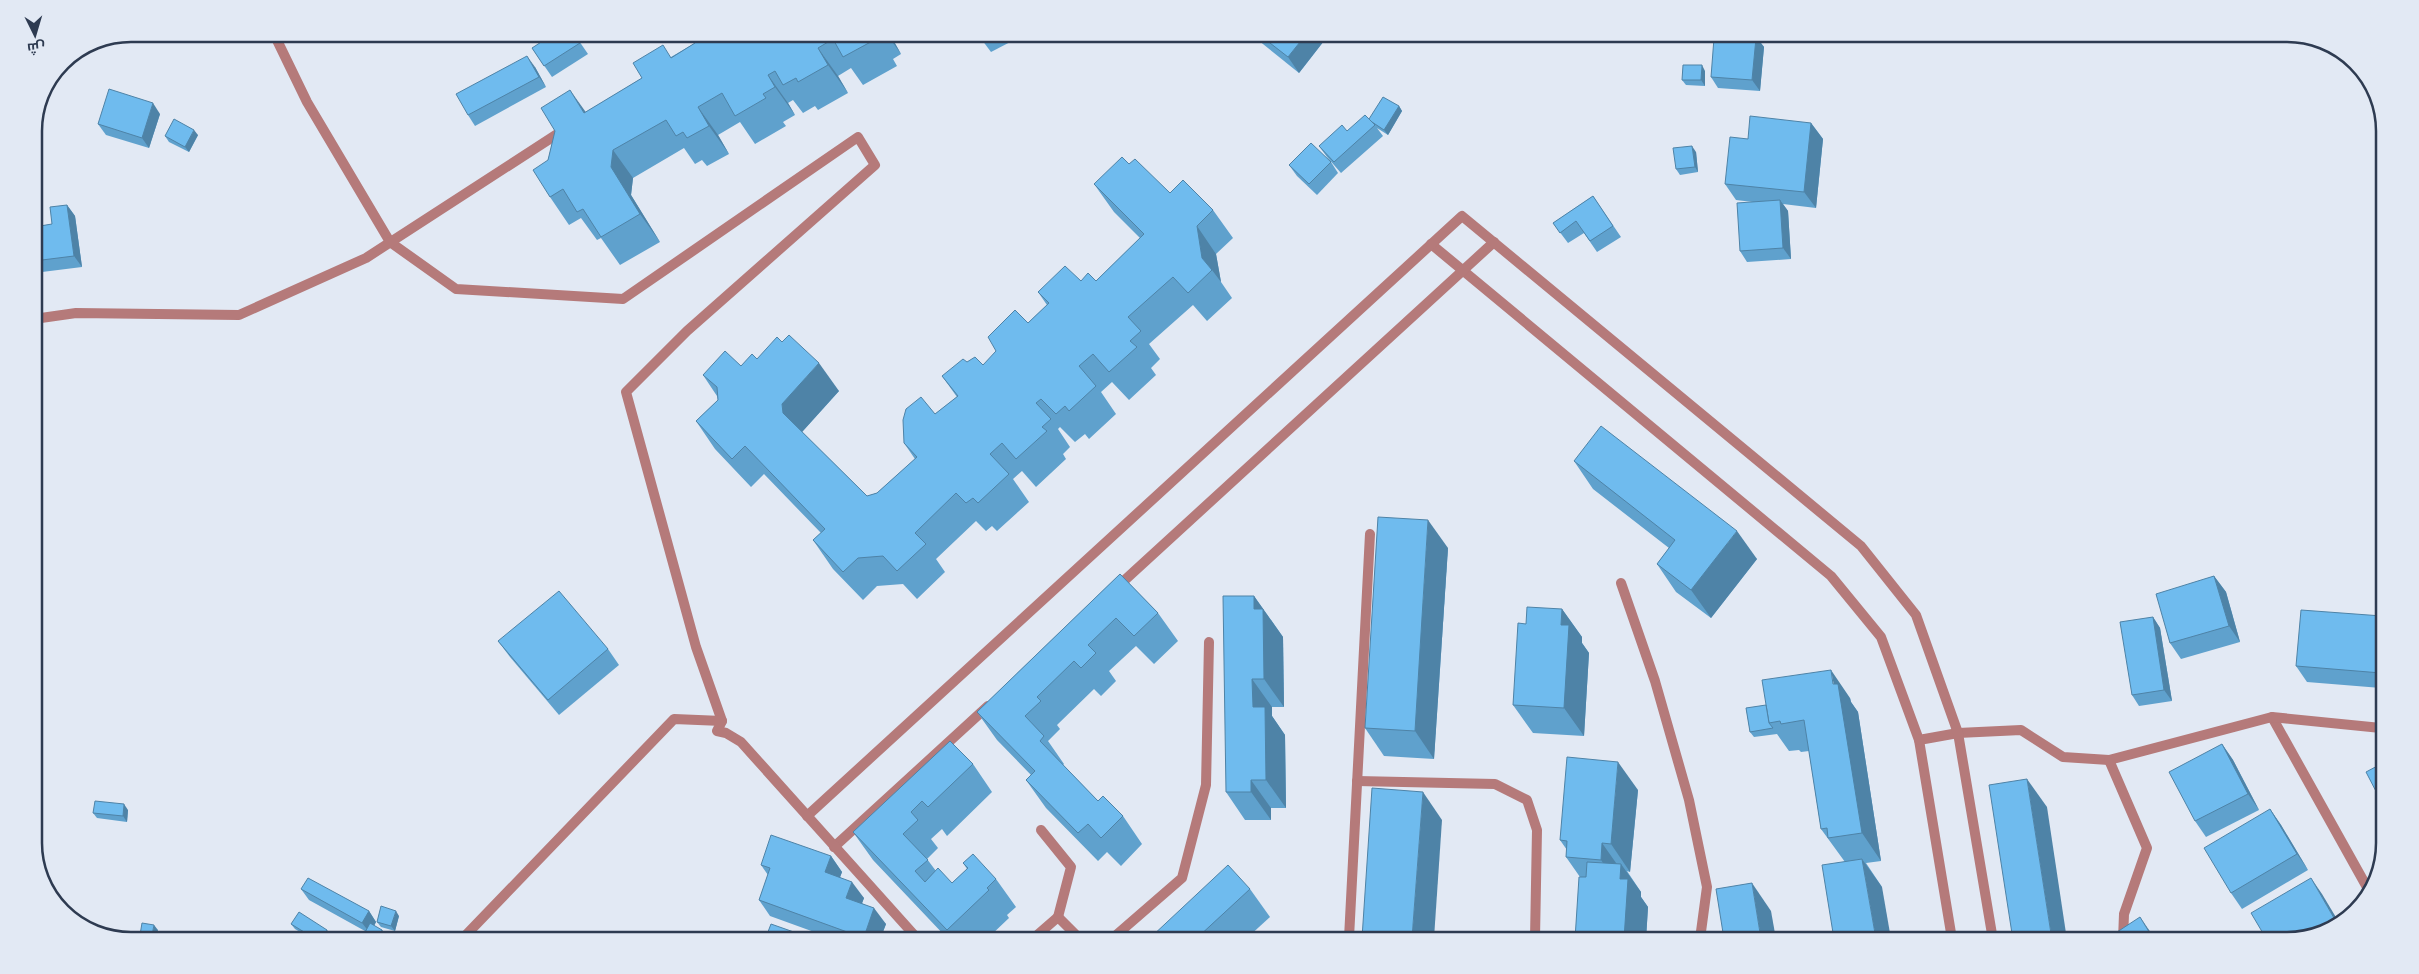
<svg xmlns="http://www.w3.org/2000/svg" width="2419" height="974" viewBox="0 0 2419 974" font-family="Figtree,Cairo,sans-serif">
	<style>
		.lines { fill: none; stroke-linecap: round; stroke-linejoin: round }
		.service { stroke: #b57a7a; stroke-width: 10 }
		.minor { stroke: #b57a7a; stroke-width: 10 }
		.wall { fill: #5fa1cd }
		.shaded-wall { fill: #4e83a7 }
		.building { fill: #6fbbee; stroke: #4e83a7 }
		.rim { fill: none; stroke: #2e3b51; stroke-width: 2.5 }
	</style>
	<rect width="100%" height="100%" fill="#e2e9f4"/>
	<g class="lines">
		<g class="service">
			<path d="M1357,781L1495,784L1527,800L1537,830L1535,938"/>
			<path d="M1349,938L1370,534"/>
		</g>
		<g class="minor">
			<path d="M274,34L307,102L390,242L456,289L623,299L858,137L875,165L687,331L626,392L696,647L722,721"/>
			<path d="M1431,244L1831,576L1881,637L1919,740L1952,939"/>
			<path d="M34,319L76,313L239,315L366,258L565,129"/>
			<path d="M1621,583L1655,681L1689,800L1707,887L1700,939"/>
			<path d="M1115,589L1494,242"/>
			<path d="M2272,717L2368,889"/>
			<path d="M1919,740L1958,733L2021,730L2063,757L2109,760L2272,717L2381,728"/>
			<path d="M2109,760L2147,848L2124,914L2123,940"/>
			<path d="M807,816L1462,216L1861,546L1916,615L1958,733L1993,940"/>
			<path d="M1041,830L1071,867L1058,917"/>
			<path d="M834,847L988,706"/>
			<path d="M465,936L674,719L722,721L717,731L726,733L741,742L916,937"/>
			<path d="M1035,937L1058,917L1078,937"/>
			<path d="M1114,937L1182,878L1206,785L1209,642"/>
		</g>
	</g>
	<g class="wall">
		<path d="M575,35L588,54L552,77L532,48Z"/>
		<path d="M690,35L896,36L892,38L901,54L893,59L897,66L863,85L851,68L838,76L848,93L818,110L815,106L803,113L793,100L788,103L795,115L783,122L786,126L755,144L740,122L718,135L729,154L707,166L702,160L695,164L684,148L633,178L631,195L660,242L620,265L601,238L597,240L581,218L569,225L550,197L548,160L555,131L642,78L671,57L695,43Z"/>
		<path d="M979,36H1022L991,52Z"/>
		<path d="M1229,36H1235L1231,39Z"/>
		<path d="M1253,36L1327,37L1299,73Z"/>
		<path d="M1458,37H1469L1461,42Z"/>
		<path d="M1756,38H1757L1764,47L1760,91L1718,88L1711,77Z"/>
		<path d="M535,67L546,87L475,126L468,115Z"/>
		<path d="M1705,71V86L1686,85L1682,80Z"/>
		<path d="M1399,106L1402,111L1388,135L1377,128L1383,136L1341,173L1327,157L1319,146L1369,119Z"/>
		<path d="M160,114L149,148L106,135L98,124Z"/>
		<path d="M1811,123L1823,139L1816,208L1783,204L1788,211L1791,259L1747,262L1740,251L1753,202L1736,200L1725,184L1748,139Z"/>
		<path d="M198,135L189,152L169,142L165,136Z"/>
		<path d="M1696,152L1698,172L1680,175L1676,169Z"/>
		<path d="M1331,162L1338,173L1317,195L1297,176L1289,165Z"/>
		<path d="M1129,164L1170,193L1213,210L1233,238L1216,254L1221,282L1232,298L1207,321L1193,305L1149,344L1160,359L1151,368L1156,375L1129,400L1112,382L1101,392L1116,414L1089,439L1085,434L1075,442L1060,427L1058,429L1070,447L1063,454L1066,459L1036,487L1022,471L1013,479L1029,502L997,531L992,526L986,531L976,521L936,559L945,572L917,599L903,584L877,586L863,600L833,569L813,540L821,533L764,474L751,487L715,449L696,421L718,400L717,396L703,375L741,366L757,359L839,391L802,432L867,496L877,493L915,459L904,443L935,414L957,397L942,376L967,362L983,365L1047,305L1038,292L1081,281H1096L1140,238L1114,212L1094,184Z"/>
		<path d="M1593,196L1621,237L1597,252L1584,233L1568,243L1553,223Z"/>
		<path d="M67,205L75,216L82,267L34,273V227L52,224Z"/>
		<path d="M1574,461L1757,559L1711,618L1676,592L1657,564L1669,548L1593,489Z"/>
		<path d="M1448,548L1434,759L1384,756L1365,728Z"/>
		<path d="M1120,574L1158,613L1178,641L1154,664L1136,646L1109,671L1116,681L1101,696L1094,689L1057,725L1060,729L1048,741L1064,764L1063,765L1098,801L1123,816L1142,844L1121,866L1107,852L1098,861L1046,808L1026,780L1031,775L997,740L977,712Z"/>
		<path d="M2214,576L2226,592L2240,642L2181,659L2170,643Z"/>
		<path d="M1254,596L1283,637L1284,707H1272V716L1285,735L1286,808H1271V820H1245L1226,792Z"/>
		<path d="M1562,609L1582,637V643L1589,653L1584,736L1533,733L1513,705L1526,624Z"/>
		<path d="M2382,616L2381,688L2307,682L2296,666Z"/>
		<path d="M2153,617L2160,628L2172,701L2139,706L2132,695Z"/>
		<path d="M498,641L608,649L619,665L559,715L510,657Z"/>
		<path d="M1850,698L1851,702L1858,712L1881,861L1866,863L1882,887L1845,862L1821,829L1809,751L1801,752L1799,750L1789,751L1777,734L1754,737L1750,732L1746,708Z"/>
		<path d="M2222,744L2233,760L2259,810L2206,837L2195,821Z"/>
		<path d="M973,764L992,792L947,836L942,829L931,839L938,848L927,859L936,871L952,883L967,869L963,863L996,879L1016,907L1007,915L1009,918L989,937H946L873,860L853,832Z"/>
		<path d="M1638,790L1630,872L1627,871L1641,892V897L1648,907L1646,939H1575L1580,877L1566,857L1567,850L1560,840Z"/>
		<path d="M2270,809L2281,825L2308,870L2242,909L2231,893Z"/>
		<path d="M128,810L127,822L97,818L93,813Z"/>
		<path d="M831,856L842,872L840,877L864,898L862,903L886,924L881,937H828L770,916L759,900L768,875L761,865Z"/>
		<path d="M301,889L369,911L376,922L374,926L382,930L386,936H363L365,931L309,900Z"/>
		<path d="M1250,889L1270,917L1247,938H1150Z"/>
		<path d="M399,916L395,931L381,927L377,922Z"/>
		<path d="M291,924L331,936L305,935L295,929Z"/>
	</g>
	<g class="shaded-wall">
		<path d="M888,36H891L892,38L901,54Z"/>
		<path d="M1304,37H1327L1299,73L1288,57Z"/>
		<path d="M1756,38H1757L1764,47L1760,91L1752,80Z"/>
		<path d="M818,48L838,76L848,93L828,65Z"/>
		<path d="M527,56L535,67L546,87L539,77Z"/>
		<path d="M1702,65L1705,71V86L1701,80Z"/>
		<path d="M768,75L788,103L795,115L775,87Z"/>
		<path d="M570,90L590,118L584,113Z"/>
		<path d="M153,103L160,114L149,148L142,138Z"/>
		<path d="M1399,106L1402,111L1388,135L1384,130Z"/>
		<path d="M698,107L718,135L729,154L709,126Z"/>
		<path d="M1811,123L1823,139L1816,208L1804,192Z"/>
		<path d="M194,130L198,135L189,152L185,147Z"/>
		<path d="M1692,146L1696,152L1698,172L1695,167Z"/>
		<path d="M613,150L633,178L631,195L660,242L640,214L611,167Z"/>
		<path d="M1780,200L1788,211L1791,259L1783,248Z"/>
		<path d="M67,205L75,216L82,267L74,256Z"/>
		<path d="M1197,226L1216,254L1221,282L1212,270L1202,258Z"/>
		<path d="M819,363L839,391L802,432L783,413L782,404Z"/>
		<path d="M1428,520L1448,548L1434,759L1415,731Z"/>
		<path d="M1737,531L1757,559L1711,618L1691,590Z"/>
		<path d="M2214,576L2226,592L2240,642L2229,626Z"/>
		<path d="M1254,596L1283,637L1284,707L1264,679L1254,609Z"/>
		<path d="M1562,609L1582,637V643L1589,653L1584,736L1564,708L1561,625Z"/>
		<path d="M2153,617L2160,628L2172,701L2164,690Z"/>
		<path d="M1831,670L1850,698L1851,702L1858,712L1881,861L1862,833Z"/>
		<path d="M1252,679L1272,707V716L1285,735L1286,808L1266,780L1253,707Z"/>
		<path d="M2222,744L2233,760L2259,810L2248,794Z"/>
		<path d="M1618,762L1638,790L1630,872L1611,844Z"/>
		<path d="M2027,779L2047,807L2067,940H2052Z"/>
		<path d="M1251,780L1271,808V820L1251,792Z"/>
		<path d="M1423,792L1442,820L1434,938H1412Z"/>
		<path d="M124,804L128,810L127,822L123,816Z"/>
		<path d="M2270,809L2281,825L2308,870L2297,854Z"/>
		<path d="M1602,843L1621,870V864L1641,892V897L1648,907L1646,939H1624L1620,888L1601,860Z"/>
		<path d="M831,856L842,872L836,888L825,872Z"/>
		<path d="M1862,859L1882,887L1891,939H1876Z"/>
		<path d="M2311,878L2322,894L2340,924L2338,925Z"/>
		<path d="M852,882L864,898L858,914L846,898Z"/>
		<path d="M1752,883L1771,911L1776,939H1761Z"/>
		<path d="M874,908L886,924L881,937H864Z"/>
		<path d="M369,911L376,922L370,933L362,923Z"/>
		<path d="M396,911L399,916L395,931L391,926Z"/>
		<path d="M2140,917L2156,940H2154Z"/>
		<path d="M154,925L158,930L157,935H152Z"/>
		<path d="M327,930L331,936H324Z"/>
		<path d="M382,930L386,936H380Z"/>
	</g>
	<g class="building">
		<path d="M552,35H575L580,43L544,66L532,48Z"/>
		<path d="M690,35L876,36L878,38L843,57L833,39L818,48L828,65L798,82L796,78L783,85L775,71L768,75L775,87L763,94L766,98L735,116L722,93L698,107L709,126L687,138L683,132L676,136L666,120L613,150L611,167L640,214L601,237L583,209L577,212L563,189L550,197L533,170L548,160L555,131L541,108L570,90L584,113L642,78L633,63L663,45L671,58L695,43Z"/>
		<path d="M1261,36L1304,37L1288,57Z"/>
		<path d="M1714,38H1756L1752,80L1711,77Z"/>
		<path d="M527,56L539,77L468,115L456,94Z"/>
		<path d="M1683,65H1702L1701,80H1682Z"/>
		<path d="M109,89L153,103L142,138L98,124Z"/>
		<path d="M1383,97L1399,106L1384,130L1372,122L1369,119Z"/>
		<path d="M1365,115L1375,125L1334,162L1319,146L1342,125L1347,131Z"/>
		<path d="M1750,116L1811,123L1804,192L1725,184L1730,137L1748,139Z"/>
		<path d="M174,119L194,130L185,147L165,136Z"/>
		<path d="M1311,143L1331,162L1309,184L1289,165Z"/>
		<path d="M1692,146L1695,167L1676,169L1673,148Z"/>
		<path d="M1122,157L1129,164L1135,159L1170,193L1183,180L1213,210L1197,226L1202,258L1212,270L1188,293L1173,277L1128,317L1141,331L1130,341L1137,347L1109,372L1093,354L1079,366L1096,386L1069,411L1065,406L1056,414L1041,399L1036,403L1051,419L1042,427L1047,431L1016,459L1002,443L990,454L1009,474L978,503L973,498L966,503L956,493L915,533L926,544L897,571L883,556L858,558L843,572L813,540L825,529L745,446L732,459L696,421L718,400L717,387L703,375L725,351L741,366L752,354L757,359L777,337L782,342L789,335L819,363L782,404L783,413L867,496L877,493L917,457L904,443L903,420L906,409L921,397L935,414L958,396L942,376L963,359L967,362L975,357L983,365L996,351L988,337L1015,310L1028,323L1049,303L1038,292L1065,266L1081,281L1088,273L1096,281L1144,234L1094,184Z"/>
		<path d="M1593,196L1613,226L1590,241L1576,221L1560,233L1553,223Z"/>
		<path d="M1780,200L1783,248L1740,251L1737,203Z"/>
		<path d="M67,205L74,256L34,261V227L52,224L50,207Z"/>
		<path d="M1601,426L1737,531L1691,590L1657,564L1675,540L1574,461Z"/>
		<path d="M1378,517L1428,520L1415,731L1365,728Z"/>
		<path d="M1120,574L1158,613L1134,636L1116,618L1088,645L1096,653L1081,668L1074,661L1037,697L1041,701L1025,716L1044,736L1040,741L1098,801L1103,796L1123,816L1101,838L1088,824L1078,833L1026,780L1035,771L977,712Z"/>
		<path d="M2214,576L2229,626L2170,643L2156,594Z"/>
		<path d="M559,591L608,649L548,700L498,641Z"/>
		<path d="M1223,596H1254V609H1263L1264,679H1252L1253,707H1265L1266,780H1251V792H1226Z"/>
		<path d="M1527,607L1562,609L1561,625H1569L1564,708L1513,705L1518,623L1526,624Z"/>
		<path d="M2301,610L2382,616L2381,673L2296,666Z"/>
		<path d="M2153,617L2164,690L2132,695L2120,622Z"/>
		<path d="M1831,670L1833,684H1838L1862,833L1828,838L1827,828L1821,829L1804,720L1781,724L1780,721L1769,723L1762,680Z"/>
		<path d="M1766,705L1769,723L1773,728L1750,732L1746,708Z"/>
		<path d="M950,741L973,764L928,807L922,801L911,812L918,820L903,834L928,860L915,871L925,882L938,868L952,883L968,868L963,863L973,854L996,879L987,888L989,890L947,930L853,832Z"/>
		<path d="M2222,744L2248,794L2195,821L2169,772Z"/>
		<path d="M1567,757L1618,762L1611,844L1602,843L1601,860L1566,857L1567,841L1560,840Z"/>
		<path d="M2381,764L2380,799L2366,772Z"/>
		<path d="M2027,779L2052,940H2013L1989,785Z"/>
		<path d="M1372,788L1423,792L1412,938H1362Z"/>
		<path d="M95,801L124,804L123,816L93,813Z"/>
		<path d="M2270,809L2297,854L2231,893L2204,848Z"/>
		<path d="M771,835L831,856L825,872L852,882L846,898L874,908L864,937H861L759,900L770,868L761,865Z"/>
		<path d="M1862,859L1876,939H1834L1822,865Z"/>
		<path d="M1587,862L1621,864L1620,879H1628L1624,939H1575L1579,877H1586Z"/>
		<path d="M1228,865L1250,889L1197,938H1150Z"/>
		<path d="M308,878L369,911L362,923L301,889Z"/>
		<path d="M2311,878L2338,925L2288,940H2267L2251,913Z"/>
		<path d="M1752,883L1761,939H1724L1716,889Z"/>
		<path d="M381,906L396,911L391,926L377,922Z"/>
		<path d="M299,912L327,930L324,936L309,935L291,924Z"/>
		<path d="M2140,917L2154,940H2118L2114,934Z"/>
		<path d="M142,923L154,925L152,935H140Z"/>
		<path d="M370,923L382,930L380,936H363Z"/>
		<path d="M771,924L808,937H766Z"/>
		<path d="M199,933L209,935H198Z"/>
	</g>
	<path d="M0 0H2419V974H0ZM131 42H2287A89 89 0 0 1 2376 131V843A89 89 0 0 1 2287 932H131A89 89 0 0 1 42 843V131A89 89 0 0 1 131 42Z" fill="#e2e9f4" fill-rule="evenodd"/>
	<path class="rim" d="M131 42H2287A89 89 0 0 1 2376 131V843A89 89 0 0 1 2287 932H131A89 89 0 0 1 42 843V131A89 89 0 0 1 131 42Z"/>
	<g transform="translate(35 35) rotate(175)" stroke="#e2e9f4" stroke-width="4" paint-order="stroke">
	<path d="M0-4L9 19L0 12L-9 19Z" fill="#2e3b51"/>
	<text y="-8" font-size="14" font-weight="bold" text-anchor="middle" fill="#2e3b51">ش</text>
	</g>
</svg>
